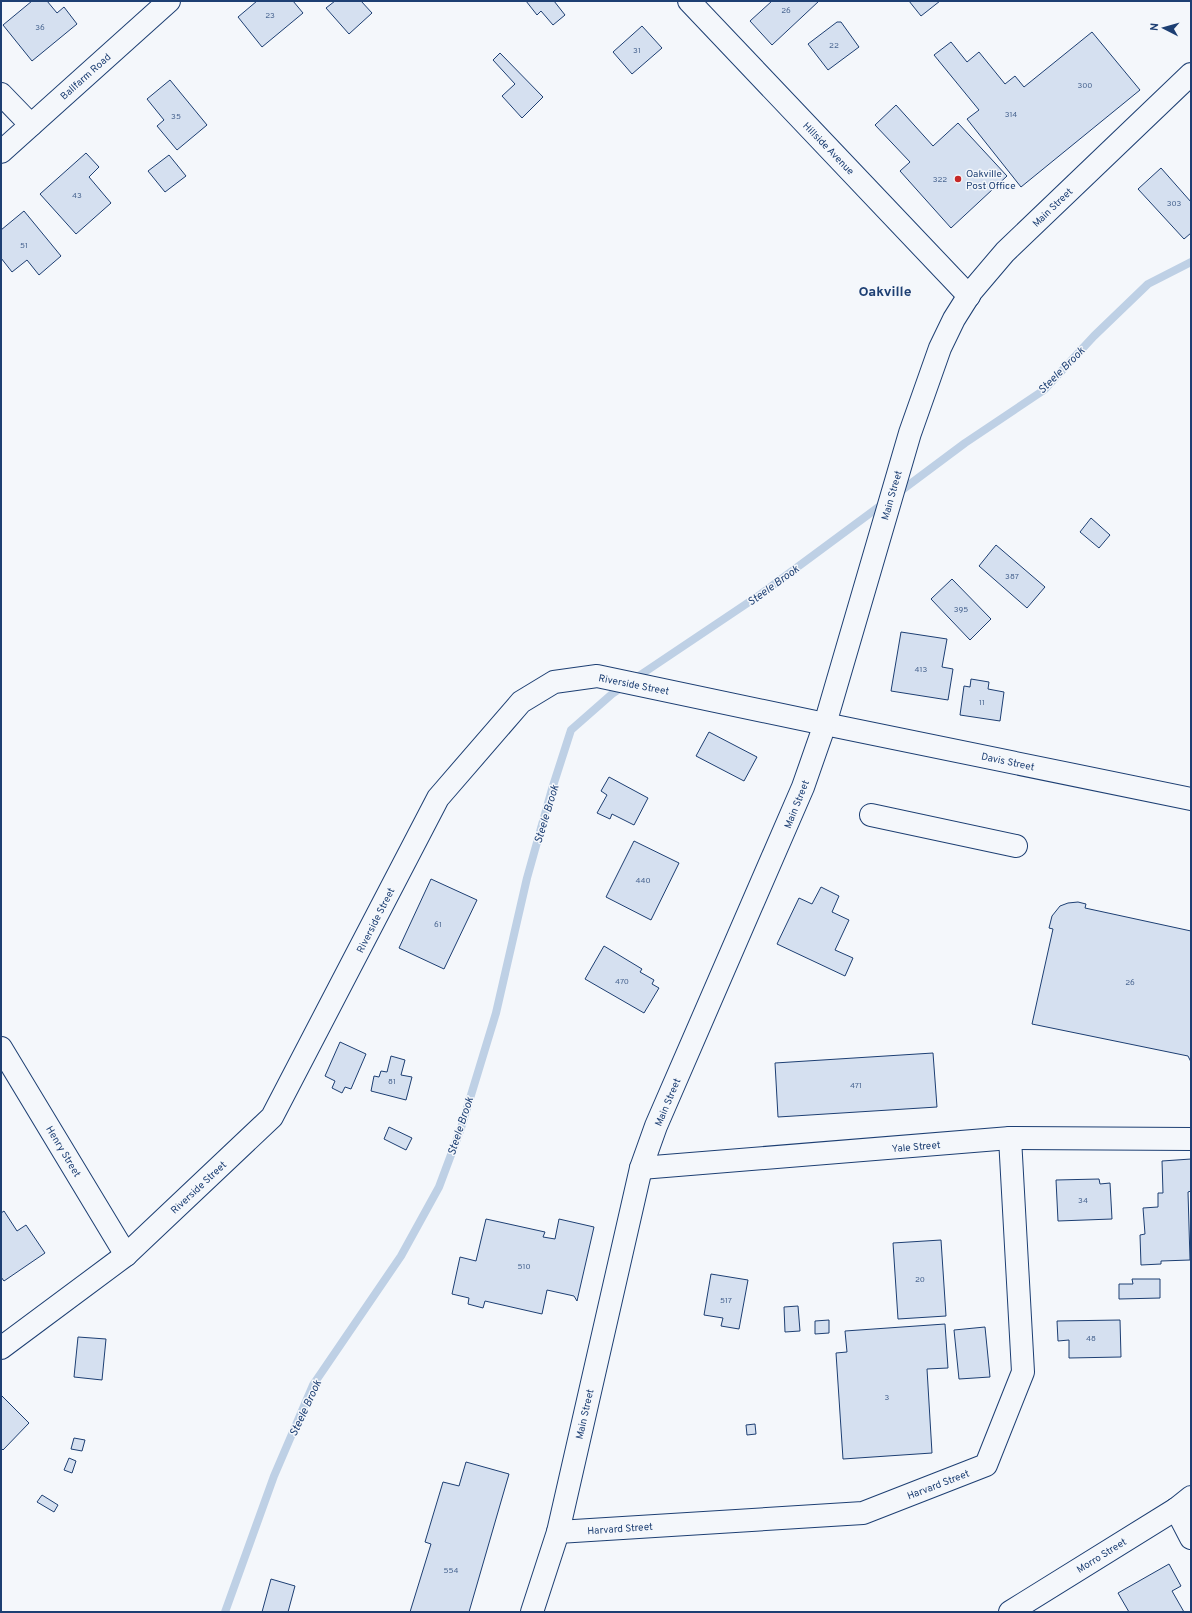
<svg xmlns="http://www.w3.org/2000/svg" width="1192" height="1613" viewBox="0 0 1192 1613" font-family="Overpass,sans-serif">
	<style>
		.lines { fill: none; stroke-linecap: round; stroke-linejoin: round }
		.stream { stroke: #bed0e5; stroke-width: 8 }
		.building { fill: #d5e0f0; stroke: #1d3f73 }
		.minor-casing { stroke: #1d3f73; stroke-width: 24 }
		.major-casing { stroke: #1d3f73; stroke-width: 24 }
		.minor { stroke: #f4f7fb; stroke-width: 22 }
		.major { stroke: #f4f7fb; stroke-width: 22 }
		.poi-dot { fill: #c62828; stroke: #f4f7fb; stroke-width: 1.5 }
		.labels { text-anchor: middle; stroke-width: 3; stroke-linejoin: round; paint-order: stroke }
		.number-label { font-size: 8px; fill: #4b6792 }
		.street-label { font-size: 10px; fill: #1d3f73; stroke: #f4f7fb }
		.poi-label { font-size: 10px; fill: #1d3f73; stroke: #f4f7fb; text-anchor: start }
		.water-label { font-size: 11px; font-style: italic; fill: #1d3f73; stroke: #f4f7fb }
		.district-label { font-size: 14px; font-weight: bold; fill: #1d3f73; stroke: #f4f7fb }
	</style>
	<rect width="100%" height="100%" fill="#f4f7fb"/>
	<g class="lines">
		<g class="stream">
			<path d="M898,493L965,443L1044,390L1094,336L1148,284L1191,262"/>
			<path d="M225,1612L274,1476L313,1385L401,1256L439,1187L461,1128L496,1013L527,878L552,789L571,730L612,694L761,594L884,503"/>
		</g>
	</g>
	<g class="building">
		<path d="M32,1H47L57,13L64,7L77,24L32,61L3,25Z"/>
		<path d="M257,1H293L303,13L262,47L238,17Z"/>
		<path d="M335,1H361L372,13L349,34L326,8Z"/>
		<path d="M526,1H554L565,15L553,25L541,11L537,15Z"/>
		<path d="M772,1H819L772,45L750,21Z"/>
		<path d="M909,1H940L921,16Z"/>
		<path d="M837,22H841L859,47L828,70L808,44Z"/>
		<path d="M642,26L662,48L632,74L613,52Z"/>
		<path d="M1092,32L1140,90L1021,187L967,119L979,110L934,55L951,42L967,62L979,52L1005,84L1015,76L1024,87Z"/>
		<path d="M500,53L543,97L522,118L502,96L515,84L493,60Z"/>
		<path d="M170,80L207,125L177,150L157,126L164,120L147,99Z"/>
		<path d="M896,105L933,146L958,123L1007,176L951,228L900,171L910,162L875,125Z"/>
		<path d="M86,153L99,167L89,177L111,203L76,234L40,194Z"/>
		<path d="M169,155L186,176L165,192L148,171Z"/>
		<path d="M1161,168L1191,202V233L1184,239L1138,189Z"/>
		<path d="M24,211L61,256L39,275L27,260L12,272L1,258V230Z"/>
		<path d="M1091,518L1110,535L1099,548L1080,532Z"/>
		<path d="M996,545L1045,587L1027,608L979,566Z"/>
		<path d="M952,579L991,619L970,640L931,599Z"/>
		<path d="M901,632L947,639L942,667L953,669L948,700L891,691Z"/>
		<path d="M971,679L989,682L988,689L1004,692L1000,721L960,715L964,686L970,687Z"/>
		<path d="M709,732L757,757L744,781L696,756Z"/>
		<path d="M609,777L648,798L634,825L612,814L610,819L597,813L607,795L601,791Z"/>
		<path d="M634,841L679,863L651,920L606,897Z"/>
		<path d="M431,879L477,900L444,969L399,948Z"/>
		<path d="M821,887L839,896L832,912L849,920L835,950L853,958L845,976L777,944L799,898L812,904Z"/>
		<path d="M1078,902L1086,904L1085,908L1191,931V1062L1188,1056L1032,1024L1053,929L1049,928L1052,916L1060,906L1068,903Z"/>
		<path d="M604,946L642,969L640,972L654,980L652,984L659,988L644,1013L585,979Z"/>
		<path d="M340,1042L366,1054L351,1089L345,1087L342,1093L332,1088L335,1081L325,1076Z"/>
		<path d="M933,1053L937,1107L778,1117L775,1063Z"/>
		<path d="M391,1056L405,1060L401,1075L412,1077L406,1100L371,1091L374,1076L379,1077L381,1071L387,1072Z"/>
		<path d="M389,1127L412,1138L406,1150L384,1139Z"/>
		<path d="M1191,1159V1191L1188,1192L1190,1260L1161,1261V1264L1141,1265L1140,1235L1145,1234L1143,1208L1158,1207V1193H1163L1162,1161Z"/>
		<path d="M1099,1179L1100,1184L1110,1183L1112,1219L1058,1221L1056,1180Z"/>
		<path d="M4,1211L17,1231L26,1225L45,1253L4,1281L1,1277V1213Z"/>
		<path d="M486,1219L545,1232L543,1237L555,1239L559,1219L594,1227L577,1301L574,1296L547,1290L542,1314L485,1301L483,1308L468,1304L469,1298L452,1294L460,1257L476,1261Z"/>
		<path d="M941,1240L946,1316L898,1319L893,1243Z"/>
		<path d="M711,1274L748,1280L739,1329L721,1326L723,1318L704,1315Z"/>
		<path d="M1132,1279H1160V1298L1119,1299V1284H1133Z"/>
		<path d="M798,1306L800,1331L785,1332L784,1307Z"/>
		<path d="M829,1320V1333L815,1334V1321Z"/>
		<path d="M1120,1320L1121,1357L1069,1358V1340L1058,1341L1057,1321Z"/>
		<path d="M945,1324L948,1368L927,1369L932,1453L843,1459L836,1353L847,1352L845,1331Z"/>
		<path d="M985,1327L990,1377L959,1379L954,1330Z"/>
		<path d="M78,1337L106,1339L102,1380L74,1377Z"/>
		<path d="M1,1395L29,1423L3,1450L1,1448Z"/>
		<path d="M755,1424L756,1434L747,1435L746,1425Z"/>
		<path d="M74,1438L85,1440L82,1451L71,1449Z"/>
		<path d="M69,1458L76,1461L72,1473L64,1470Z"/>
		<path d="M466,1462L509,1474L469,1612H410L431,1544L425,1542L443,1482L459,1486Z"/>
		<path d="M42,1495L58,1505L54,1512L37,1502Z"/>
		<path d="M1169,1564L1181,1586L1172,1591L1184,1612H1129L1118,1593Z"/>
		<path d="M271,1579L295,1586L288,1612H262Z"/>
	</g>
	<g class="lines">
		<g class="minor-casing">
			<g id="minor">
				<path d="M689,1L969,296"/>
				<path d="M1,94L31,125"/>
				<path d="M1,152L169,1"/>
				<path d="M871,815L1016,846"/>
				<path d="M1,1048L126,1255"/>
				<path d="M641,1168L1010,1138L1191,1139"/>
				<path d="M1,1348L126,1255L272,1117L438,798L521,702L554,682L597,676L825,724"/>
				<path d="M1176,1509L1191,1538"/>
				<path d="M558,1532L863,1513L986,1465L1023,1372L1010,1138"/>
				<path d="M1010,1612L1176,1509L1191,1497"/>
			</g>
		</g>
		<g class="major-casing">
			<g id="major">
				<path d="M825,724L1191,799"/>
				<path d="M532,1612L558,1532L641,1168L656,1126L803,787L825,724L910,433L940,348L954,319L971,292L1005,252L1191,74"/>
			</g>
		</g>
		<use href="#minor" class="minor"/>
		<use href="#major" class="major"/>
	</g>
	<circle class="poi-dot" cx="958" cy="179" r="4"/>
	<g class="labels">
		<g class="number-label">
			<text x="786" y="13">26</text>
			<text x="270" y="18">23</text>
			<text x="40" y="30">36</text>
			<text x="834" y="48">22</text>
			<text x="637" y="53">31</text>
			<text x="1085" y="88">300</text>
			<text x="1011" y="117">314</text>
			<text x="176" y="119">35</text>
			<text x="940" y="182">322</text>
			<text x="77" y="198">43</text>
			<text x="1174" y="206">303</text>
			<text x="24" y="248">51</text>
			<text x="1012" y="579">387</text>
			<text x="961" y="612">395</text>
			<text x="921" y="672">413</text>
			<text x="982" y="705">11</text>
			<text x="643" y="883">440</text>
			<text x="438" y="927">61</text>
			<text x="622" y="984">470</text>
			<text x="1130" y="985">26</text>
			<text x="392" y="1084">81</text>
			<text x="856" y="1088">471</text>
			<text x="1083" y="1203">34</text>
			<text x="524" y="1269">510</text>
			<text x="920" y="1282">20</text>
			<text x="726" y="1303">517</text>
			<text x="1091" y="1341">48</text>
			<text x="887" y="1400">3</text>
			<text x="451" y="1573">554</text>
		</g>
		<g class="street-label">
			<text transform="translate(85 76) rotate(-42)" y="4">Ballfarm Road</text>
			<text transform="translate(829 148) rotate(46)" y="4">Hillside Avenue</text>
			<text transform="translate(1052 207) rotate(-44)" y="4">Main Street</text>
			<text transform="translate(891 495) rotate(-74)" y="4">Main Street</text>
			<text transform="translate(634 684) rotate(11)" y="4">Riverside Street</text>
			<text transform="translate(1008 761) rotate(12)" y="4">Davis Street</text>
			<text transform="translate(796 804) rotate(-68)" y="4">Main Street</text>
			<text transform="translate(375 920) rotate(-63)" y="4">Riverside Street</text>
			<text transform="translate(667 1102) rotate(-67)" y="4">Main Street</text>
			<text transform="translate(916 1146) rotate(-5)" y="4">Yale Street</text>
			<text transform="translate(64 1151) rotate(59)" y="4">Henry Street</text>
			<text transform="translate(198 1187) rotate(-43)" y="4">Riverside Street</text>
			<text transform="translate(584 1414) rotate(-77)" y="4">Main Street</text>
			<text transform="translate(938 1484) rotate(-21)" y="4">Harvard Street</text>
			<text transform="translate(620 1528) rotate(-4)" y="4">Harvard Street</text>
			<text transform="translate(1101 1555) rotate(-32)" y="4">Morro Street</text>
		</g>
		<g class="poi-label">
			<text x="966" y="177">Oakville<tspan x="966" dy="12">Post Office</tspan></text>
		</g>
		<g class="water-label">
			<text transform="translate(1061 370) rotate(-45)" y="4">Steele Brook</text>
			<text transform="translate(773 585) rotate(-36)" y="4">Steele Brook</text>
			<text transform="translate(546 814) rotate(-73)" y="4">Steele Brook</text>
			<text transform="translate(460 1126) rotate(-72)" y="4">Steele Brook</text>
			<text transform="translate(305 1408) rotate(-65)" y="4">Steele Brook</text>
		</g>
		<g class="district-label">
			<text x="885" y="296">Oakville</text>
		</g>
	</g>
	<rect width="1192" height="1613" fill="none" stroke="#1d3f73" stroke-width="4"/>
	<g transform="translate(1164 28) rotate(276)" stroke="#f4f7fb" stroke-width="3" paint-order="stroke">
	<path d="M0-3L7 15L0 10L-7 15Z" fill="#1d3f73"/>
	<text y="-6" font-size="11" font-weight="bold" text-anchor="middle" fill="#1d3f73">N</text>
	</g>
</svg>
